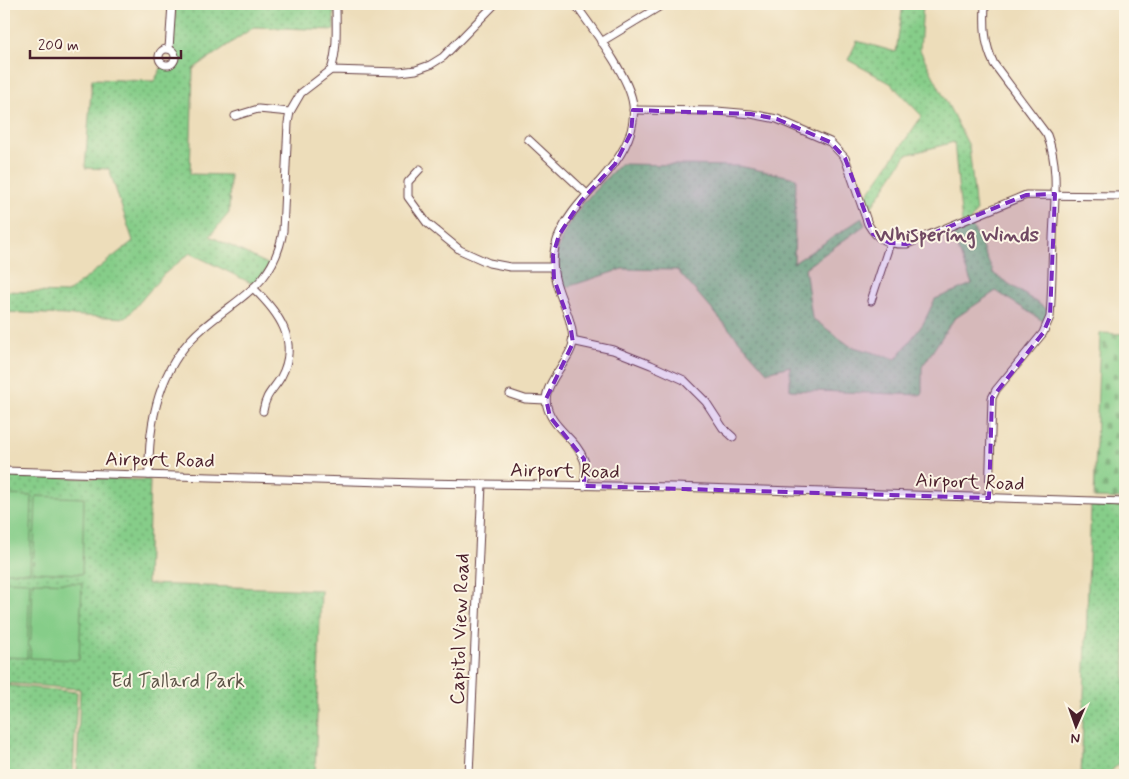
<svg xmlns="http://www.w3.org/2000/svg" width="1129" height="779" viewBox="0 0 1129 779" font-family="Mynerve,sans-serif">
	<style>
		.built { fill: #e7d2ef }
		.green { fill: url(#green-dots); stroke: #68765a }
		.cemetery { fill: url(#cemetery-stones); stroke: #68765a }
		.pitch { fill: #86cd89; stroke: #68765a }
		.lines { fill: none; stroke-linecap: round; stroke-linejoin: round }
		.minor-casing { stroke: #623c40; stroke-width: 9 }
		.minor { stroke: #fff; stroke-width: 7 }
		.marked { fill: #7b2cbf; fill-opacity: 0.2; stroke: #7b2cbf; stroke-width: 4; stroke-dasharray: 10 6; stroke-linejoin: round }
		.labels { text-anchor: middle; stroke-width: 4; stroke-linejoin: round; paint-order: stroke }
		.street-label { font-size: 20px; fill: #4a1f2b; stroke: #fcf5e5 }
		.park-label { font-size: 20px; fill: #5c5347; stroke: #fcf5e5 }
		.neighbourhood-label { font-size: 21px; font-weight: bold; fill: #704963; stroke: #fcf5e5 }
	</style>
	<defs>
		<pattern id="green-dots" width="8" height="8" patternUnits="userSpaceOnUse" patternTransform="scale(1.25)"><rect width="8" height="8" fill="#86cd89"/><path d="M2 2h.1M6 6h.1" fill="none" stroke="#70a670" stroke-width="1.8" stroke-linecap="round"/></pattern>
		<pattern id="cemetery-stones" width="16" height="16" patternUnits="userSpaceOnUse" patternTransform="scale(1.25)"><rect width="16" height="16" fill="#86cd89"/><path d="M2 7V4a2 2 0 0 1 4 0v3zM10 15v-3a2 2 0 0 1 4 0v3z" fill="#70a670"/></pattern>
	</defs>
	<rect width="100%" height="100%" fill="#fcf5e5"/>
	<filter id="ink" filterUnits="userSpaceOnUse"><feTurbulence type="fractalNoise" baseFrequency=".02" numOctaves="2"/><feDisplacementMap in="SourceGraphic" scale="10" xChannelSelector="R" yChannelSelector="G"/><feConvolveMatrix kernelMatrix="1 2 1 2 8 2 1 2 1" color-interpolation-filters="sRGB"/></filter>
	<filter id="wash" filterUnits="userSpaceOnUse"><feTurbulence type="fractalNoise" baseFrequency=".0096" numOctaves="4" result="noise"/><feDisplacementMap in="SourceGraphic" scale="20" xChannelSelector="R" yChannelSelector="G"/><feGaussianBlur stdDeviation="1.12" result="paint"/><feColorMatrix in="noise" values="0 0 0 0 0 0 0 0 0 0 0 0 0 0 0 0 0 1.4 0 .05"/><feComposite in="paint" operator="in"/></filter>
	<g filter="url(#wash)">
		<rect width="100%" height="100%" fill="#edddba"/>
		<path class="built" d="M1123,506H1125V561H1121Z"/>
		<g class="green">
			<path d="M176,4H334V30L254,27L193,69L190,174L230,175L229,213L210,236L270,265L255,285L190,253L163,275L126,318L4,312V291L67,293L133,241L109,169L85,168L92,79L154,81L163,65L169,66L175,63L177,55L172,47Z"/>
			<path d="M903,4H923L920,50L969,146L976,212L970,221L994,274L1048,310L1046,323L996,291L954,319L922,367V395L790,390V366L767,372L677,270L622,269L561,289C559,282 556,274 556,267C556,224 593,193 620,164L739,166L796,178L794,263L862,218L865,225L805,268L812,318L850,346L896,359L923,324L935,299L972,284L950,229L962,224L954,142L906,155L867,214L862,202L922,116L890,83L848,60L857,41L896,52Z"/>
			<path d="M4,476L150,480L147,584L321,590L315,775H77L80,689L4,683Z"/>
			<path d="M1091,505L1123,506L1121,560L1125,561V758L1107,775H1081Z"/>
			<path d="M4,685L77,692L73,775H4Z"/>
		</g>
		<path class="cemetery" d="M1100,333L1125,334V499L1094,498Z"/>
		<g class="pitch">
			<path d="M4,495L32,496L30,572H4Z"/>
			<path d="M36,496L84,498L82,574L33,572Z"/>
			<path d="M4,581L30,582L27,658L4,657Z"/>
			<path d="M33,582L82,583L79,660L30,658Z"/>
		</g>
	</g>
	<g filter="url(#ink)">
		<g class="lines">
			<g class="minor-casing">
				<g id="minor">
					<path d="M575,4C592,28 630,77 633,105C637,135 618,161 599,182C582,200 561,222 555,247C546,285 573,308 573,342C572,357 546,381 546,400C548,427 576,437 584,460C587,467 585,478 584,486"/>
					<path d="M985,4C984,25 984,44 994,64L1047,135C1060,168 1054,205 1053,239C1052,265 1052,291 1050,317L1043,333L996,390L992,398L989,498"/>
					<path d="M601,42L664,4"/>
					<path d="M169,49L172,4"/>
					<circle cx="167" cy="57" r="8"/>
					<path d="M331,70C338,49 336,26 336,4"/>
					<path d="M633,110L717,111L751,114L777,119L830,142L845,158L868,224C877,240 889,245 907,244L1026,195L1125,196"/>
					<path d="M235,116L258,109L290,112"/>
					<path d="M528,139L587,194"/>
					<path d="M420,169L408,182V197L427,223L460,250L489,263L510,267H553"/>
					<path d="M253,288C279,313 300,341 281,377C273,391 266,393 263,411"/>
					<path d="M871,301L890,243"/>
					<path d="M572,341L613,350L651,365L684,380L706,402L723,428L733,437"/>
					<path d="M510,394L525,399L546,400"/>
					<path d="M4,471L417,483L674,487L1125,502"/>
					<path d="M149,475C148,420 159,365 203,328C240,296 274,285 283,231L288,123L290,112L301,93L331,70L400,72L416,70L430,65L443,57L495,4"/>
					<path d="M469,775L482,484"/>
				</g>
			</g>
			<use href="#minor" class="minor"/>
		</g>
	</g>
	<path class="marked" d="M633,110L751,114L777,119L830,142L845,158L873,234L890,243L907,244L1026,195L1055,194L1050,317L1043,333L992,398L989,498L584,486V459L550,417L546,399L573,343L570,324L554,279L553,255L559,235L581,201L615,164L631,133Z"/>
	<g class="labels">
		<g class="street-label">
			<text transform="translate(160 459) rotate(1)" y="7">Airport Road</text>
			<text transform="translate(565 470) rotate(1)" y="7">Airport Road</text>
			<text transform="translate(970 481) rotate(2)" y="7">Airport Road</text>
			<text transform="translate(459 629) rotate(-88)" y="7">Capitol View Road</text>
		</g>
		<g class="park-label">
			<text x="178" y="687">Ed Tallard Park</text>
		</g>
		<g class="neighbourhood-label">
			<text x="957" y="241">Whispering Winds</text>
		</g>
	</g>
	<rect width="1129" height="779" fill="none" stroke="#fcf5e5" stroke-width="20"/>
	<g transform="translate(1076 726) rotate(182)" stroke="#fcf5e5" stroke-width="4" paint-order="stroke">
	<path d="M0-4L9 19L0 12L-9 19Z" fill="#4a1f2b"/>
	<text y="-8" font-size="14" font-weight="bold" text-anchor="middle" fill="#4a1f2b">N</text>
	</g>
	<path d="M30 50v8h151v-8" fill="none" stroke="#4a1f2b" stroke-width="2.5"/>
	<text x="38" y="50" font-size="15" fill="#4a1f2b" stroke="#fcf5e5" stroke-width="4" paint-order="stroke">200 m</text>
</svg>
